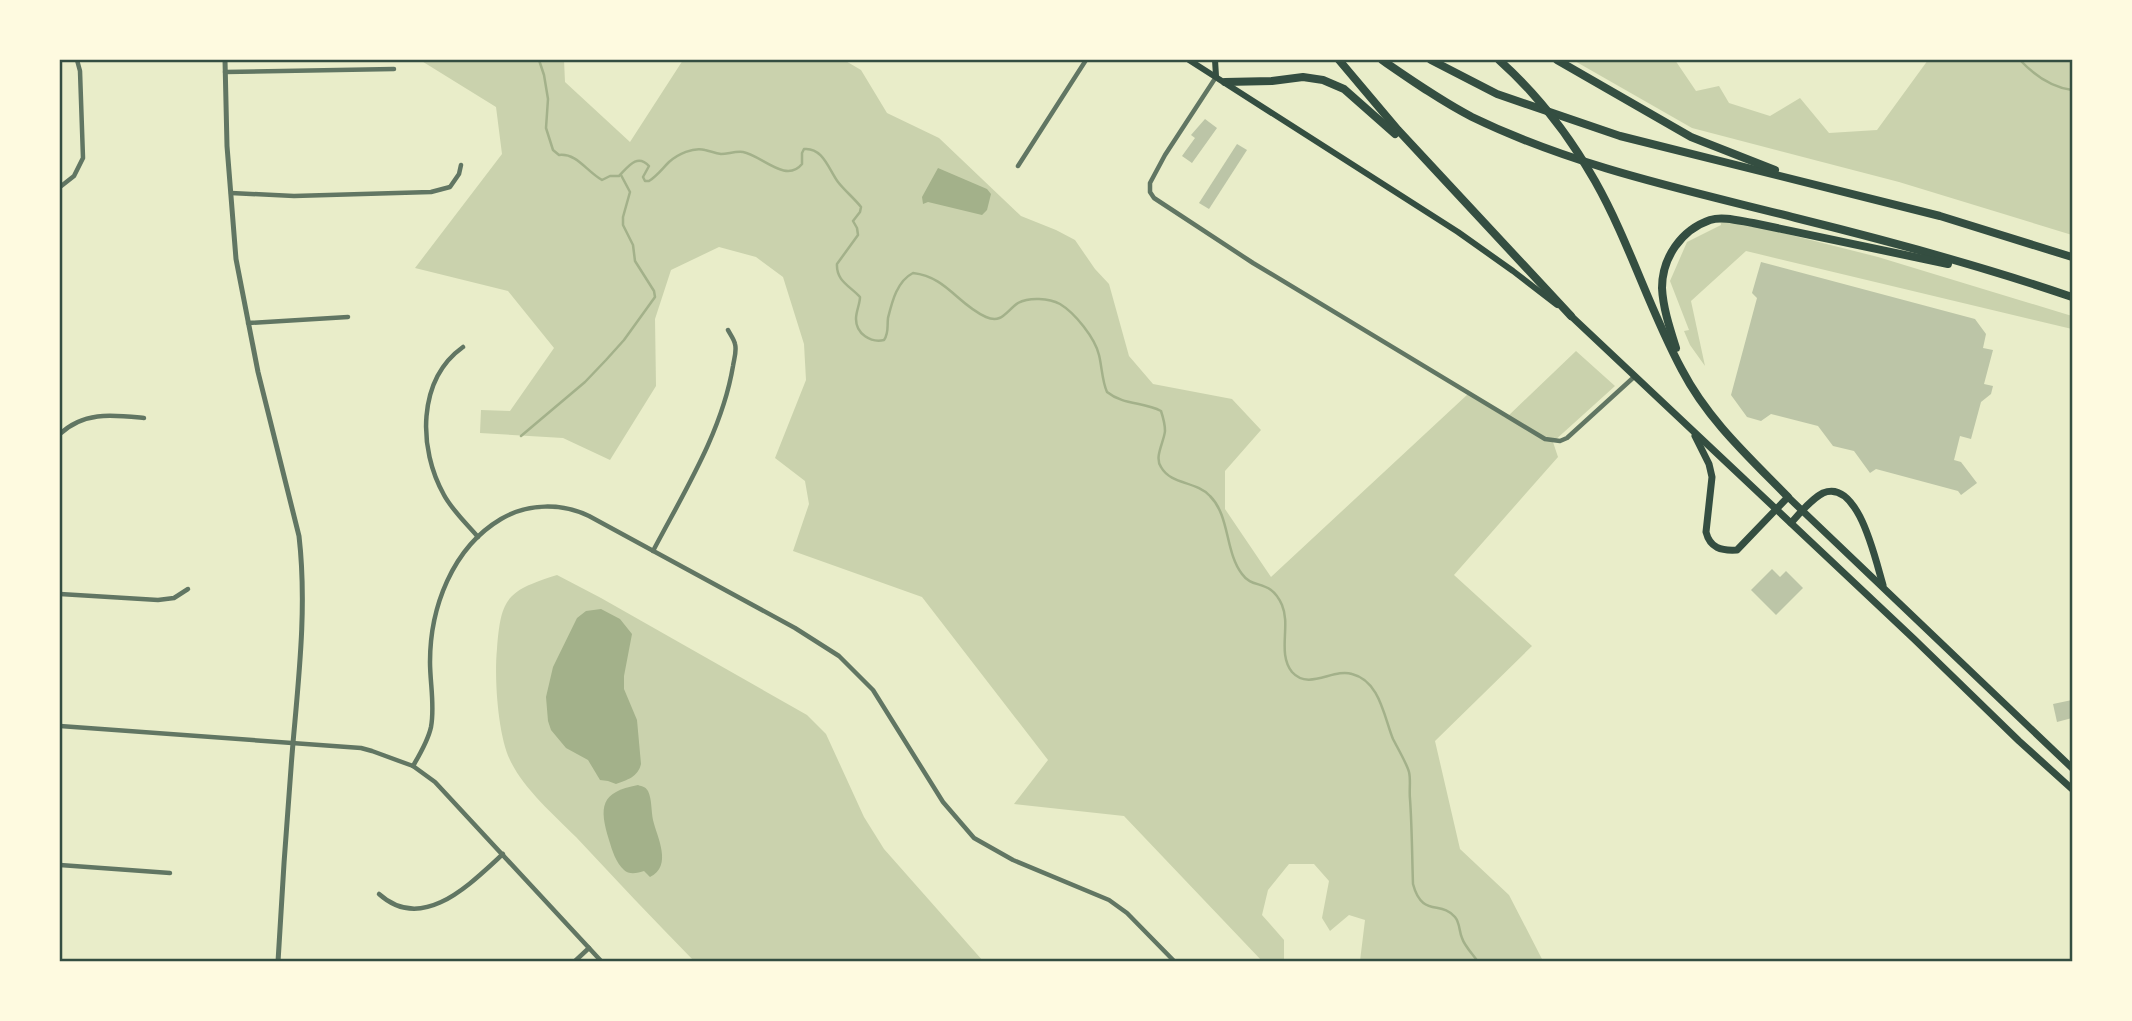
<svg xmlns="http://www.w3.org/2000/svg" width="2132" height="1021" viewBox="0 0 2132 1021" font-family="Arial,sans-serif">
	<style>
		.green { fill: #cad2ad }
		.water { fill: #a3b18a }
		.lines { fill: none; stroke-linecap: round; stroke-linejoin: round }
		.stream { stroke: #a3b18a; stroke-width: 2.5 }
		.building { fill: #bcc5a7 }
		.minor { stroke: #617663; stroke-width: 4.5 }
		.tertiary { stroke: #617663; stroke-width: 5 }
		.primary { stroke: #344e41; stroke-width: 6 }
		.trunk { stroke: #344e41; stroke-width: 7 }
		.motorway { stroke: #344e41; stroke-width: 8 }
		.neatline { fill: none; stroke: #344e41; stroke-width: 2.5 }
	</style>
	<rect width="100%" height="100%" fill="#e9edc9"/>
	<g class="green">
		<path d="M420,60H564L565,82L630,142L683,60H844L861,70L887,113L939,138L1021,216L1056,230L1075,240L1095,269L1109,284L1129,356L1153,384L1232,399L1261,430L1225,471V509L1271,577L1468,394L1506,418L1576,351L1615,386L1553,442L1558,457L1454,575L1532,646L1435,741L1460,849L1509,895L1543,961H1360L1365,920L1349,915L1330,931L1322,918L1329,881L1314,864H1289L1268,890L1262,915L1284,940V961H1262L1124,816L1014,804L1048,760L922,597L793,551L809,504L805,481L775,458L806,380L804,344L783,277L756,257L719,247L671,270L655,319L656,386L610,460L563,438L480,433L481,410L510,411L554,348L508,291L415,268L502,154L496,107Z"/>
		<path d="M1573,60H1675L1696,91L1719,86L1729,103L1770,116L1800,98L1829,133L1877,130L1928,60H2072V235L1899,182L1692,128Z"/>
		<path d="M1720,217L1878,257L2072,316V329L1746,251L1691,301L1705,366L1690,345L1684,331L1689,330L1670,281L1687,242L1721,225Z"/>
		<path d="M557,575L601,598L807,715L826,734L864,817L884,849L983,961H694C654,920 615,879 576,837C554,815 523,788 510,760C498,735 494,678 497,649C501,597 507,591 557,575Z"/>
	</g>
	<g class="water">
		<path d="M938,168L987,189L991,194L987,210L982,215L928,202L923,204L922,197Z"/>
		<path d="M601,609L620,619L632,634L624,676V689L637,720L641,764C638,777 627,780 616,784L608,781L600,780L588,760L566,748L551,730L548,721L546,697L553,667L577,618L586,611Z"/>
		<path d="M638,785C643,787 645,786 648,791C652,799 651,811 653,820C657,837 673,866 650,877L644,871C638,873 629,875 624,870C616,863 612,850 609,840C599,807 600,792 638,785Z"/>
	</g>
	<g class="lines">
		<g class="stream">
			<path d="M539,60L544,75L548,99L546,128L553,150L559,155C577,153 586,171 602,180L610,176H619C628,167 637,153 649,166L643,177L645,181H649C657,176 662,169 669,162C678,154 693,147 705,150C710,151 715,153 721,154C728,154 735,151 743,152C761,155 786,184 802,164V153L804,149C823,147 829,170 838,182C845,191 854,198 861,207L860,212L853,221L857,228L858,235L837,264C836,281 850,286 860,297C860,304 856,311 856,319C856,334 871,343 884,340C889,333 887,326 888,318C892,302 897,281 913,273C947,277 957,304 986,317C1002,324 1006,311 1018,303C1029,297 1049,298 1060,304C1075,313 1095,338 1099,355C1102,367 1102,381 1107,392C1123,405 1144,402 1161,411C1163,417 1165,424 1165,431C1164,442 1154,457 1161,467C1171,485 1196,481 1210,496C1230,516 1225,552 1242,574C1253,590 1270,578 1282,605C1291,626 1277,653 1292,672C1309,691 1333,668 1352,674C1380,681 1384,717 1393,739C1397,747 1407,764 1409,772C1411,780 1409,790 1410,799C1412,827 1412,855 1413,884C1422,918 1441,900 1455,917C1460,923 1459,931 1462,938C1465,947 1473,954 1478,962"/>
			<path d="M2020,60C2035,76 2051,87 2072,90"/>
			<path d="M521,436L585,382L606,360L624,340L655,297L654,291L635,261L633,245L623,225V217L630,192L621,175"/>
		</g>
	</g>
	<g class="building">
		<path d="M1205,119L1217,128L1192,163L1182,156L1195,138L1191,135Z"/>
		<path d="M1237,144L1247,150L1209,209L1199,203Z"/>
		<path d="M1761,262L1975,319L1986,334L1983,348L1993,350L1984,384L1993,386L1991,394L1981,402L1971,439L1960,436L1954,460L1961,462L1977,483L1961,495L1958,491L1876,469L1870,473L1854,451L1833,446L1818,426L1771,414L1761,421L1747,417L1731,395L1757,298L1752,293Z"/>
		<path d="M1772,569L1780,577L1786,571L1803,588L1776,615L1751,590Z"/>
		<path d="M2072,700V718L2057,722L2053,704Z"/>
	</g>
	<g class="lines">
		<g class="minor">
			<path d="M225,72L394,69"/>
			<path d="M1216,77L1165,155L1150,183V192L1154,198L1253,263L1545,439L1560,441L1567,438L1634,377"/>
			<path d="M1018,166L1086,60"/>
			<path d="M60,187L74,176L83,158L80,71L77,60"/>
			<path d="M231,193L294,196L431,192L450,187L459,174L461,165"/>
			<path d="M248,323L348,317"/>
			<path d="M463,347C417,380 418,449 444,495C452,510 466,523 478,537"/>
			<path d="M60,434C84,411 113,415 144,418"/>
			<path d="M653,551C684,492 722,432 733,366C734,359 737,351 735,344C734,339 730,334 728,330"/>
			<path d="M60,594L158,600L174,598L188,589"/>
			<path d="M60,726L361,748L372,751L413,766L435,782L602,962"/>
			<path d="M413,766C420,754 428,741 431,727C435,706 430,683 430,662C430,608 452,548 501,519C528,503 562,503 589,516L795,628L839,656L873,690L943,802L974,838L1013,860L1109,900L1127,913L1175,962"/>
			<path d="M60,865L170,873"/>
			<path d="M379,894C423,934 471,883 503,854"/>
			<path d="M574,962L589,948"/>
		</g>
		<path class="tertiary" d="M225,60L227,146L236,259L258,372L299,536C307,605 299,675 293,743C287,816 282,889 278,962"/>
		<g class="primary">
			<path d="M1189,60L1458,232L1513,271L1557,305"/>
			<path d="M1215,60L1216,76"/>
		</g>
		<g class="trunk">
			<path d="M1571,316L1914,639L2019,741L2072,789"/>
			<path d="M1695,436L1709,464L1712,477L1706,532C1710,548 1721,551 1737,550L1788,497L2072,768"/>
			<path d="M1791,523C1800,513 1811,499 1823,493C1859,478 1876,563 1883,585"/>
		</g>
		<g class="motorway">
			<path d="M1339,60L1398,130L1571,316"/>
			<path d="M1382,60C1411,80 1441,101 1472,117C1575,167 1686,190 1796,218C1889,241 1982,266 2072,297"/>
			<path d="M1431,60L1497,94L1620,136L1940,216L2072,257"/>
			<path d="M1499,60C1537,94 1569,135 1595,181C1629,241 1649,309 1682,370C1708,420 1749,457 1788,497"/>
			<path d="M1557,60L1691,137L1775,170"/>
			<path d="M1225,82L1272,81L1303,77L1323,80L1344,89L1395,134"/>
			<path d="M1676,348C1670,329 1663,308 1662,288C1662,258 1681,230 1710,220C1723,216 1740,221 1753,223L1948,264"/>
		</g>
	</g>
	<rect width="2132" height="1021" fill="none" stroke="#fefae0" stroke-width="122"/>
	<rect x="61" y="61" width="2010" height="899" class="neatline"/>
</svg>
